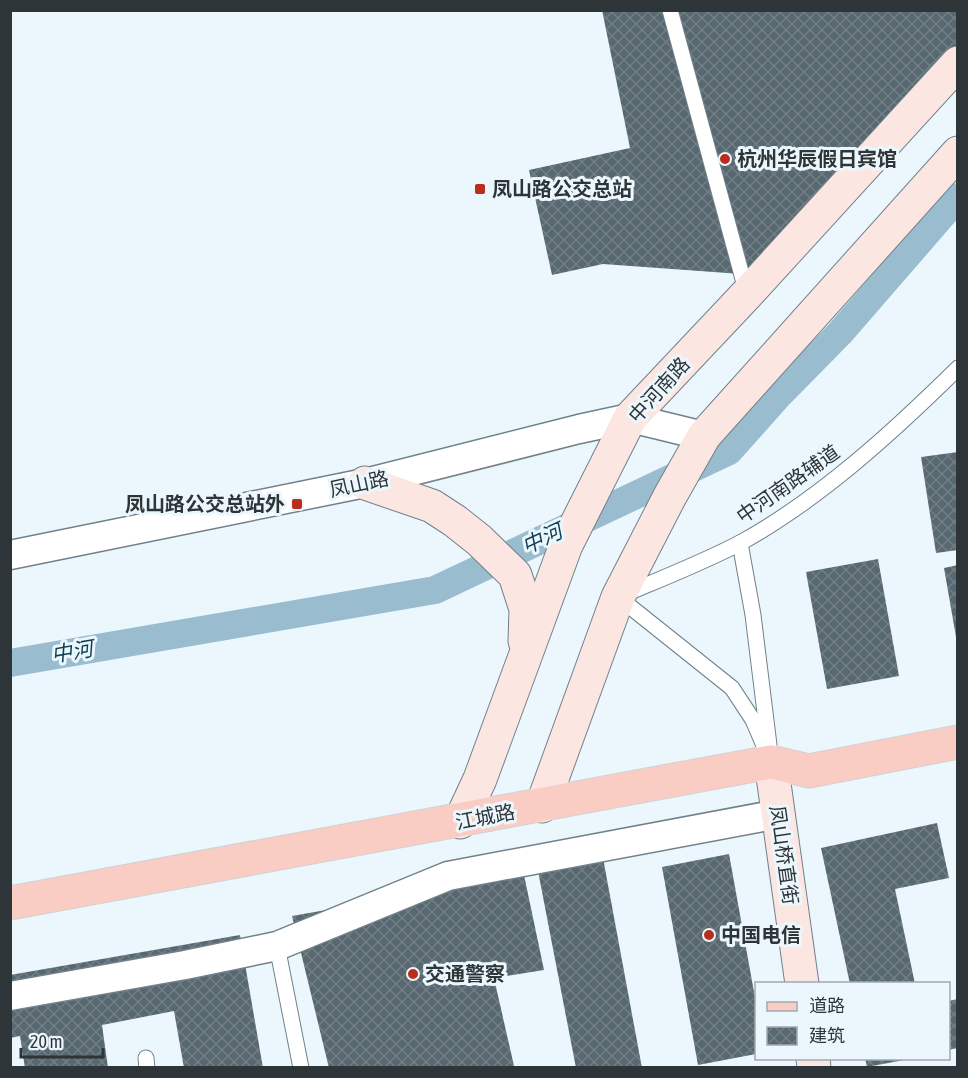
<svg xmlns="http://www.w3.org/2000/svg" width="968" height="1078" viewBox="0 0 968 1078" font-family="'Asap Condensed','Noto Sans SC',sans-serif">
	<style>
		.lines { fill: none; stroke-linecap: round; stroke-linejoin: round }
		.canal { stroke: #99bccf; stroke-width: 28 }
		.building { fill: url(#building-cross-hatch) }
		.lane-casing { stroke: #71818a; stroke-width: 17 }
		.street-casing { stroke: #71818a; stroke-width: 31 }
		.secondary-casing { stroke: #71818a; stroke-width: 35 }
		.primary-casing { stroke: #d1d3d3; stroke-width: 35 }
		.lane { stroke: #fff; stroke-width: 15 }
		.street { stroke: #fff; stroke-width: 28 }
		.secondary { stroke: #fce6e2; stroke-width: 33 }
		.primary { stroke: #f9ccc4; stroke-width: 33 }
		.poi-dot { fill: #ba2d1c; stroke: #ecf7fd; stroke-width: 2 }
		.labels { text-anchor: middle; stroke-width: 6; stroke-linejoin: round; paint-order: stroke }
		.poi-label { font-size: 20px; font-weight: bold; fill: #2e3539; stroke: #ecf7fd; text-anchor: start }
		.street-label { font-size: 20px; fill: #2e3539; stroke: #ecf7fd }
		.water-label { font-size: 21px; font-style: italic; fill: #0e3e53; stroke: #ecf7fd }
	</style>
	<defs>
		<pattern id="building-cross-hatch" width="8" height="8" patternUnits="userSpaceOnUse" patternTransform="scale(1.5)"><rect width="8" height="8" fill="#586870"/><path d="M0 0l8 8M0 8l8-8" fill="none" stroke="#727e85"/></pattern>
	</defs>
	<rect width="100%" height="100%" fill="#ecf7fd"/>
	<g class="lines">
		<path class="canal" d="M10,663L435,590L729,451L778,396L840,333L958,197"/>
	</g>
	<g class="building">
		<path d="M602,10H958V63L747,294L741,274L603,264L552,275L529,170L630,148Z"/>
		<path d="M958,452V550L936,553L921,457Z"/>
		<path d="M878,559L899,676L827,689L806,572Z"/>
		<path d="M958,565V637H956L944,568Z"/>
		<path d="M937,823L949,878L895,889L915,984H850L821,848Z"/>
		<path d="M729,854L756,1003V1054L698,1065L662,867Z"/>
		<path d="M603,858L642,1068H576L538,871Z"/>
		<path d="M524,875L544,970L494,978L514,1066L507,1068H329L292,916Z"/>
		<path d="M240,935L263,1068H184L174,1011L102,1025L108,1068H25L20,1036L10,1038V975Z"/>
		<path d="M958,999V1048L948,1050V1001Z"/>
		<path d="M865,1058H904V1060L867,1067Z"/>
	</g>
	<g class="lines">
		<g class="lane-casing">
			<g id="lane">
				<path d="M670,10L747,294"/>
				<path d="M740,543L753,615L769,745"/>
				<path d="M771,762L753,720L732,688L618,597C658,580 702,563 740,543C820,499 893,432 958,368"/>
				<path d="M277,946L301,1068"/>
				<path d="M146,1058L147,1068"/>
			</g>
		</g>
		<g class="street-casing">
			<g id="street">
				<path d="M10,555L365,483L579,429L630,418L704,436"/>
				<path d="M10,996L185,965L277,946L448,876L778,814"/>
			</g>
		</g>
		<g class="secondary-casing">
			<g id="secondary">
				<path d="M365,483L432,506L455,521L479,540L515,575L526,609L525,641"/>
				<path d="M771,762L802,984"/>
				<path d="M542,806L618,597L670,496L704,436L958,153"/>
				<path d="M460,822L480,779L566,545L630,418L747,294L958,63"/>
				<path d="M813,1058L814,1068"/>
			</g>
		</g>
		<g class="primary-casing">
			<path id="primary" d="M10,903L771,762L809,771L958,742"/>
		</g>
		<use href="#lane" class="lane"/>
		<use href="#street" class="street"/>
		<use href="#secondary" class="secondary"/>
		<use href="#primary" class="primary"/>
	</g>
	<g class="poi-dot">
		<circle cx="725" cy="159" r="6"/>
		<rect x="474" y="183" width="12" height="12" rx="3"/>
		<rect x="291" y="498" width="12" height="12" rx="3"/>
		<circle cx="709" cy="935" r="6"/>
		<circle cx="413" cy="974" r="6"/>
	</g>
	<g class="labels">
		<g class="poi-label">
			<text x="737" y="166">杭州华辰假日宾馆</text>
			<text x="492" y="196">凤山路公交总站</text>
			<text x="285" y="511" text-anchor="end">凤山路公交总站外</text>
			<text x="721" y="942">中国电信</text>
			<text x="425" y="981">交通警察</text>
		</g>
		<g class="street-label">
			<text transform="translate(659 390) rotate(-48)" y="7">中河南路</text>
			<text transform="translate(359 484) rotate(-12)" y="7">凤山路</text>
			<text transform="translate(788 484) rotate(-35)" y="7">中河南路辅道</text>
			<text transform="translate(485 817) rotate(-11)" y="7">江城路</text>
			<text transform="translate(784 855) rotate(82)" y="7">凤山桥直街</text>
		</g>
		<g class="water-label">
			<text transform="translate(542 539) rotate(-25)" y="7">中河</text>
			<text transform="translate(72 652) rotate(-10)" y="7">中河</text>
		</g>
	</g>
	<rect width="968" height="1078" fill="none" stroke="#2e3539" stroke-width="24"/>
	<rect x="755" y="982" width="195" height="78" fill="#ecf7fd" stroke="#a0a9af" stroke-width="1.5"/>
	<rect x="767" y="1002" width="30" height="9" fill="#f9ccc4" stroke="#a0a9af" stroke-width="1.5"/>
	<text x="809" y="1012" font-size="18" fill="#2e3539">道路</text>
	<rect x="767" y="1027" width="30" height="18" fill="url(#building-cross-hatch)" stroke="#a0a9af" stroke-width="1.5"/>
	<text x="809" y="1042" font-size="18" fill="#2e3539">建筑</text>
	<path d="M21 1048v9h82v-9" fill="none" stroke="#2e3539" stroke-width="3"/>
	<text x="30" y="1048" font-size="18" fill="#2e3539" stroke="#ecf7fd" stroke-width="4.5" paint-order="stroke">20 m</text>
</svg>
